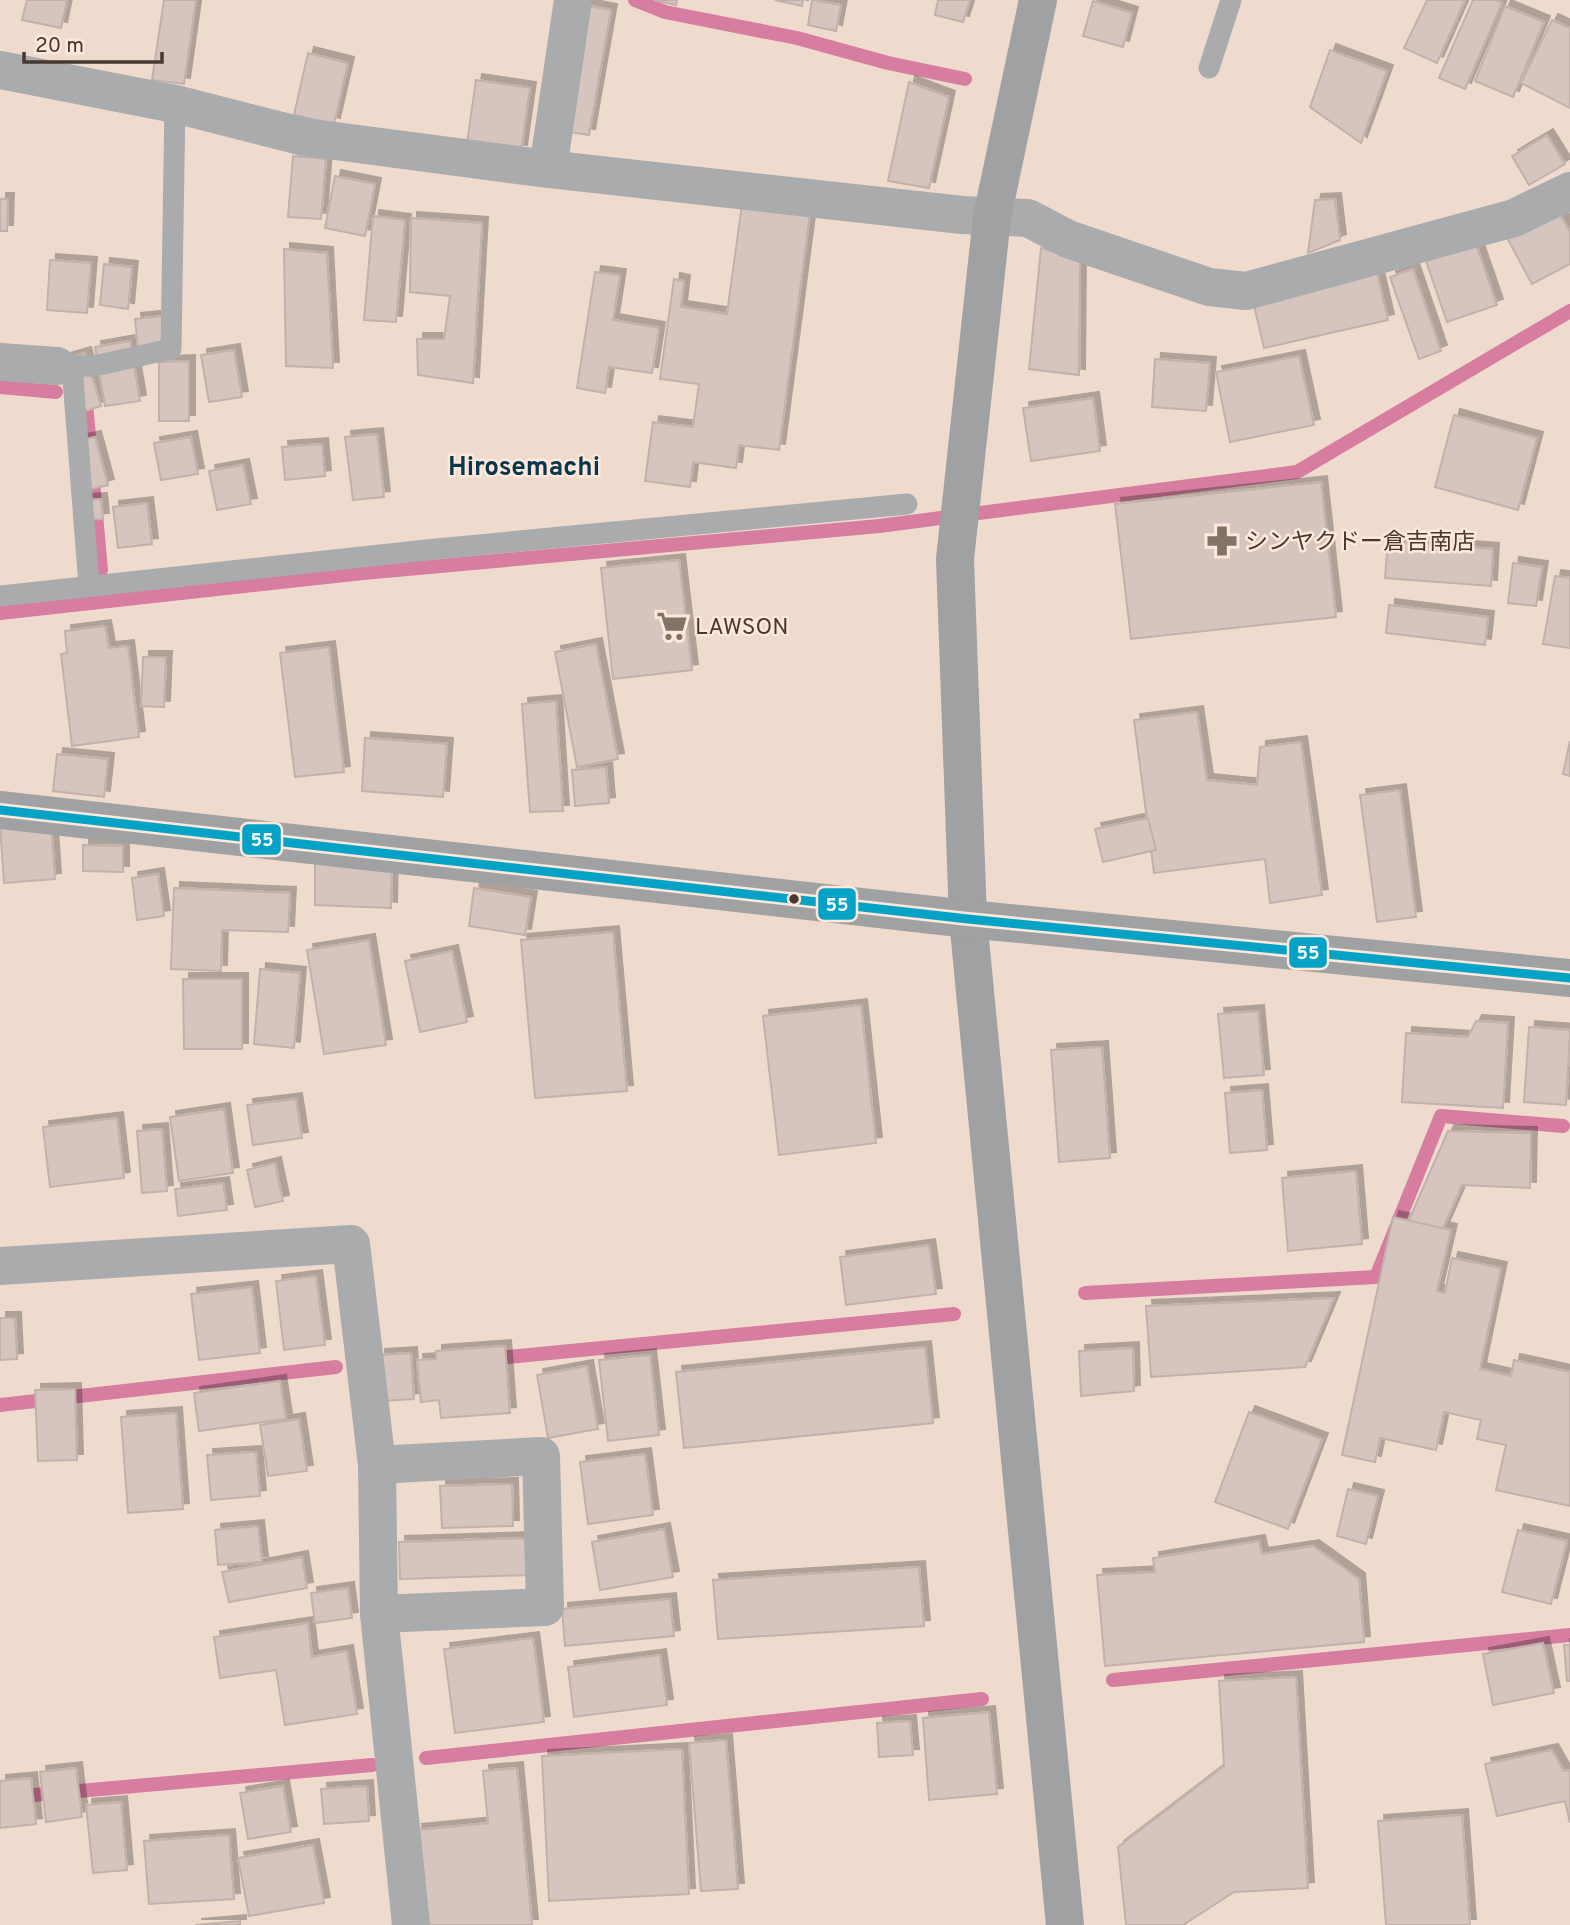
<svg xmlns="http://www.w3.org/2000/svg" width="1570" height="1925" viewBox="0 0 1570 1925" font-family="Overpass,'Noto Sans JP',sans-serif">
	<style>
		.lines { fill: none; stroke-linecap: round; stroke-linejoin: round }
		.stream { stroke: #d67da0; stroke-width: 14 }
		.building { fill: #d6c5be; stroke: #c2b1aa; stroke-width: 2; filter: url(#shadow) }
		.lane { stroke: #a9abad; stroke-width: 21 }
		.street { stroke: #a9abad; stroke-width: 38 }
		.secondary { stroke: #9fa1a3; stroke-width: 38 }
		.bus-1-casing { stroke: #fee8db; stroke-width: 14 }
		.bus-1 { stroke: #04a3c6; stroke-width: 9 }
		.bus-dot { fill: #483930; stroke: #fee8db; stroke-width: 2.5 }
		.labels { text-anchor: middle; stroke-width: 5; stroke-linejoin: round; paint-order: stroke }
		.poi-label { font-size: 23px; fill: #483930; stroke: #fee8db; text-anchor: start }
		.quarter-label { font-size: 26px; font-weight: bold; fill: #08364b; stroke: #fee8db }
		.line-badge { stroke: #fee8db; stroke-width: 2.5 }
		.badge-label { font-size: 19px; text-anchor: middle; font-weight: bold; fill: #fff }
	</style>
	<defs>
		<filter id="shadow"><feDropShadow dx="6" dy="-6" stdDeviation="0" flood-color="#0004"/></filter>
	</defs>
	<rect width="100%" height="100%" fill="#efdbce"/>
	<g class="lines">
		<g class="stream">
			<path d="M635,0L665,12L797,38L888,63L965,79"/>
			<path d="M0,387L56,392"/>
			<path d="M85,392L101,570"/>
			<path d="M0,613L363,573L879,526L1297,472L1570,311"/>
			<path d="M1085,1293L1376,1277L1441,1116L1563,1126"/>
			<path d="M488,1359L954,1314"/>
			<path d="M0,1405L336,1367"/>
			<path d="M1113,1680L1570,1635"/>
			<path d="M426,1758L982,1699"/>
			<path d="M0,1798L372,1765"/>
		</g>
	</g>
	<g class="building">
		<path d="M27,0H67L61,28L22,20Z"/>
		<path d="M164,0H196L184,84L152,80Z"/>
		<path d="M653,0H677L676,5Z"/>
		<path d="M775,0H803L802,6Z"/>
		<path d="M812,0L841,5L836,31L808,25Z"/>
		<path d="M938,0H970L963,22L935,15Z"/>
		<path d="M1427,0H1465L1437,63L1404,48Z"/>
		<path d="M1473,0H1495L1502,3L1465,89L1439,78Z"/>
		<path d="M1093,1L1132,13L1123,47L1083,36Z"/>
		<path d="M584,5L611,10L589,135L563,131Z"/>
		<path d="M1505,6L1544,22L1513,97L1475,81Z"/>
		<path d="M1552,20L1570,28V108L1521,83Z"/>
		<path d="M1330,50L1387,71L1361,143L1310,107Z"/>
		<path d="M308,53L348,63L334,124L294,115Z"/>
		<path d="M476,80L530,88L521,151L467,143Z"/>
		<path d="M909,82L949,97L929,188L888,181Z"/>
		<path d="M1547,135L1565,164L1529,185L1512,156Z"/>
		<path d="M293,156L326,159L321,219L288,217Z"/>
		<path d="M335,176L375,184L365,236L325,228Z"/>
		<path d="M0,199H8L7,231H0Z"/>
		<path d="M1335,199L1340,240L1308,253L1315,200Z"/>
		<path d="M742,204L810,214L779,450L739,445L736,468L693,462L690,487L645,481L653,422L693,427L699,384L660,379L674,279L684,281L681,307L727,314Z"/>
		<path d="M1557,209L1570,232V264L1532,284L1506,236Z"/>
		<path d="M373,216L405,220L396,322L364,320Z"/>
		<path d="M411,218L482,223L473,383L418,375L417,339H444L450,296L410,292Z"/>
		<path d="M1476,244L1497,305L1447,322L1426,261Z"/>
		<path d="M1041,248L1080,260L1079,375L1029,369Z"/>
		<path d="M284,249L327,253L333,368L286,366Z"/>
		<path d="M50,260L91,263L87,313L47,310Z"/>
		<path d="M104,264L132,267L128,309L100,305Z"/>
		<path d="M1413,269L1441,351L1419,359L1390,277Z"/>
		<path d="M595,272L620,275L613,320L659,328L652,373L609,367L605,393L577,388Z"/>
		<path d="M1377,273L1388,320L1264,348L1253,301Z"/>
		<path d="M163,316L167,344L138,348L135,319Z"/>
		<path d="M130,341L140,401L105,406L95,347Z"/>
		<path d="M234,350L242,397L209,402L201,355Z"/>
		<path d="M85,353L101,406L73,415L57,361Z"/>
		<path d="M1299,356L1314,425L1230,442L1216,372Z"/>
		<path d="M1155,359L1210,363L1206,411L1152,407Z"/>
		<path d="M189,361V421H159V362Z"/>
		<path d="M1093,398L1100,451L1031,461L1023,408Z"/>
		<path d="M1454,415L1537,438L1518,510L1435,487Z"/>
		<path d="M377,434L384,497L353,500L345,437Z"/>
		<path d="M95,437L108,485L84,491L72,442Z"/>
		<path d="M191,437L198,474L161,480L154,443Z"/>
		<path d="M322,444L325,476L285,480L282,447Z"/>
		<path d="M243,465L251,504L217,510L209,471Z"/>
		<path d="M1321,482L1336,617L1131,639L1115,504Z"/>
		<path d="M101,499L103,519L81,520L80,500Z"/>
		<path d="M147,503L152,544L118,548L113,507Z"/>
		<path d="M1388,541L1493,549L1491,586L1385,578Z"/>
		<path d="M679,560L692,670L613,679L601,568Z"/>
		<path d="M1513,563L1542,567L1536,606L1508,603Z"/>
		<path d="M1555,576L1570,578V648L1543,644Z"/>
		<path d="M1389,605L1488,617L1485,645L1386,633Z"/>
		<path d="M105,626L109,648L128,646L139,737L72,746L61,654L67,653L65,631Z"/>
		<path d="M596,644L618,759L577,767L555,652Z"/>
		<path d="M329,647L344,772L295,777L280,653Z"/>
		<path d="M143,657H166L164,707L141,706Z"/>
		<path d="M556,701L563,811L530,812L522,704Z"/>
		<path d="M1197,712L1207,780L1257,785L1260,747L1301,742L1322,895L1270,903L1265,859L1154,873L1134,720Z"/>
		<path d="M365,738L447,744L443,797L362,791Z"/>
		<path d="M1570,741V776L1563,774Z"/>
		<path d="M57,754L108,759L104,797L53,791Z"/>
		<path d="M606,767L609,803L575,806L572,770Z"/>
		<path d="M1400,790L1416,917L1377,922L1360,795Z"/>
		<path d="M1148,818L1156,850L1103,862L1095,829Z"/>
		<path d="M51,822L55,879L4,883L0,826Z"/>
		<path d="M83,845L123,846V872L83,871Z"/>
		<path d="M315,856L392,858L391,908L315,905Z"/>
		<path d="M158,874L164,916L137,920L132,878Z"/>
		<path d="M174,888L290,893L288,932L222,930L221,971L171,969Z"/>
		<path d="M474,888L531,897L525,935L469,926Z"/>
		<path d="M613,932L627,1091L535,1098L521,940Z"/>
		<path d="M369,940L386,1045L324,1054L307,950Z"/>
		<path d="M452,951L467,1022L420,1032L405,961Z"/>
		<path d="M260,969L300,973L294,1048L254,1044Z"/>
		<path d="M183,979H242V1049H184Z"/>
		<path d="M861,1005L876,1143L779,1155L763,1016Z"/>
		<path d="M1258,1011L1264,1075L1224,1078L1218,1014Z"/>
		<path d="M1476,1021L1508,1023L1503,1108L1402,1102L1406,1033L1468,1037Z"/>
		<path d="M1529,1027L1570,1030L1566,1105L1524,1102Z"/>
		<path d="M1102,1047L1110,1158L1059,1162L1051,1050Z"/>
		<path d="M1262,1090L1267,1150L1230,1153L1225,1093Z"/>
		<path d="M296,1099L302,1138L253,1145L247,1105Z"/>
		<path d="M224,1109L233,1173L179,1181L170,1117Z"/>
		<path d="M117,1118L124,1178L50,1187L43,1127Z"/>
		<path d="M162,1129L167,1191L142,1193L137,1131Z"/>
		<path d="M1448,1131L1531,1133L1530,1188L1462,1185L1441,1233L1409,1220Z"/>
		<path d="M275,1163L283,1201L255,1207L247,1170Z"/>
		<path d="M1356,1171L1362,1244L1288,1251L1282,1178Z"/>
		<path d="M223,1183L227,1210L178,1216L175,1189Z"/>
		<path d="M1393,1217L1451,1230L1437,1291L1445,1293L1452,1258L1501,1268L1480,1369L1511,1376L1514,1360L1570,1372V1506L1496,1490L1506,1445L1477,1439L1481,1420L1444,1412L1436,1450L1380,1438L1375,1462L1342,1455Z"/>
		<path d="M929,1245L936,1294L846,1305L840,1257Z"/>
		<path d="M316,1276L325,1345L284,1350L276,1281Z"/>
		<path d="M252,1287L260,1353L199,1360L191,1294Z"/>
		<path d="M1334,1298L1305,1367L1151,1377L1146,1306Z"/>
		<path d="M0,1318H15L17,1359L0,1360Z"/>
		<path d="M505,1346L510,1413L441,1418L439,1400L421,1402L417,1360L436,1359V1351Z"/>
		<path d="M925,1347L933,1423L684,1448L676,1372Z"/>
		<path d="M1133,1348L1134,1391L1081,1396L1079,1351Z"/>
		<path d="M411,1353L414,1399L382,1401L379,1355Z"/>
		<path d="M650,1355L659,1435L608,1441L599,1360Z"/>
		<path d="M587,1366L598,1429L548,1438L537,1375Z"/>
		<path d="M280,1381L286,1419L199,1431L194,1393Z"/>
		<path d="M75,1389L77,1460L38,1461L35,1390Z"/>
		<path d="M1249,1412L1322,1439L1288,1529L1215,1502Z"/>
		<path d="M176,1413L183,1509L128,1513L121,1417Z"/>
		<path d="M299,1419L307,1471L268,1476L260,1425Z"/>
		<path d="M256,1452L260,1496L211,1500L207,1455Z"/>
		<path d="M645,1454L653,1515L588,1524L580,1462Z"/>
		<path d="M512,1484L513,1526L442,1528L440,1486Z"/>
		<path d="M1348,1489L1378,1496L1366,1544L1337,1536Z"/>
		<path d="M258,1526L262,1562L218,1565L215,1530Z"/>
		<path d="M664,1529L673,1577L600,1590L592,1542Z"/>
		<path d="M1518,1530L1567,1541L1551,1604L1502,1592Z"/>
		<path d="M529,1538L530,1575L400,1579L399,1542Z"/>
		<path d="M1259,1541L1262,1554L1313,1546L1359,1579L1364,1642L1105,1666L1097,1575L1155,1572L1153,1558Z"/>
		<path d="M302,1557L307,1588L229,1602L222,1572Z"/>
		<path d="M919,1567L924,1626L718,1639L713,1580Z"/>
		<path d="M348,1588L352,1618L315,1623L311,1593Z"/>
		<path d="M670,1599L674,1636L565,1646L562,1609Z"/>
		<path d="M308,1623L312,1657L347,1651L357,1714L285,1725L276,1670L220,1678L214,1637Z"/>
		<path d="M533,1638L544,1722L455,1733L444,1649Z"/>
		<path d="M1543,1643L1554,1693L1493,1705L1483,1654Z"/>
		<path d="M1564,1645H1570V1681H1567Z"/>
		<path d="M660,1655L667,1705L574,1717L568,1667Z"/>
		<path d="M1296,1677L1308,1888L1234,1892L1183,1925H1126L1118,1847L1224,1766L1219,1681Z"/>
		<path d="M989,1712L997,1794L929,1800L923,1718Z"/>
		<path d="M910,1721L913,1755L879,1757L877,1723Z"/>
		<path d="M726,1740L738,1889L701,1891L689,1743Z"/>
		<path d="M682,1749L689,1894L549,1901L542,1756Z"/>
		<path d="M1552,1750L1564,1771L1570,1770V1823L1565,1801L1497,1816L1485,1764Z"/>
		<path d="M76,1768L82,1817L46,1822L40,1772Z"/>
		<path d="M517,1768L532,1925H425L416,1830L488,1823L483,1771Z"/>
		<path d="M31,1778L36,1824L0,1828V1781Z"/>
		<path d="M283,1786L291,1832L248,1839L240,1793Z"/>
		<path d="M367,1786L369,1821L324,1824L321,1789Z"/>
		<path d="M121,1802L127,1870L93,1873L86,1805Z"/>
		<path d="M1462,1815L1470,1925H1386L1378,1821Z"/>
		<path d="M229,1835L234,1899L149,1904L144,1841Z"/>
		<path d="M313,1845L324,1903L249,1916L238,1858Z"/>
		<path d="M240,1921V1925H195Z"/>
	</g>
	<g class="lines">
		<g class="lane">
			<path d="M1209,68L1231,0"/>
			<path d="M57,366H94L171,349L175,104"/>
			<path d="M72,366L89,586"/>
			<path d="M0,596L436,549L907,504"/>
		</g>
		<g class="street">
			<path d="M0,70L175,104L305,137L548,169L962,215L1028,218L1068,239L1209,287L1246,291L1514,218L1570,191"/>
			<path d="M548,169L573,0"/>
			<path d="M0,362L57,366"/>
			<path d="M0,1266L351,1244L377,1465L379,1614L411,1925"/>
			<path d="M377,1465L541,1456L545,1607L379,1614"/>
		</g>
		<g class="secondary">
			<path d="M1038,0L992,217L955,559L968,919L1065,1925"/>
			<path d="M0,810L968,919L1570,978"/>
		</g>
		<g class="bus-1-casing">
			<path id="bus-1" d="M0,810L968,919L1570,978"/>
		</g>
		<use href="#bus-1" class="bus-1"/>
	</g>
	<defs>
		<g id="pharmacy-bare" transform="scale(2.415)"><path d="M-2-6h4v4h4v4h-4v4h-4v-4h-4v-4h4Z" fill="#827267" stroke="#fee8db" stroke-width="2.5" paint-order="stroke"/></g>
		<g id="supermarket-bare" transform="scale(2.415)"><path d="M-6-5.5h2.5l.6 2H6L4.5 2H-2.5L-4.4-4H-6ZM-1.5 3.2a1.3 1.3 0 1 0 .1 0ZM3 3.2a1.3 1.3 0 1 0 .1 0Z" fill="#827267" stroke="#fee8db" stroke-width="2.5" paint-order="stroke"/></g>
	</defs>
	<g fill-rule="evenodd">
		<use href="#pharmacy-bare" x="1222" y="541"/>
		<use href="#supermarket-bare" x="672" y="626"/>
	</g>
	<circle class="bus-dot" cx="794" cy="899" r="6"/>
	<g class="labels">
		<g class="poi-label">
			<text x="1245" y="549">シンヤクドー倉吉南店</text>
			<text x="695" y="634">LAWSON</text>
		</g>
		<g class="quarter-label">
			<text x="524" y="475">Hirosemachi</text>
		</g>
	</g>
	<g class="line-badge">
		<rect x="241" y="823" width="41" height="33" rx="7" fill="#04a3c6"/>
		<rect x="817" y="887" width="40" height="34" rx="7" fill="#04a3c6"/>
		<rect x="1288" y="936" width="40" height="33" rx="7" fill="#04a3c6"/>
	</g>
	<g class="badge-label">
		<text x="262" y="846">55</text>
		<text x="837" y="911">55</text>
		<text x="1308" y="959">55</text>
	</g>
	<path d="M24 52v10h138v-10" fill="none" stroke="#483930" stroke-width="3.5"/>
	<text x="35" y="52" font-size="21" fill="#483930" stroke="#fee8db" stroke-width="5" paint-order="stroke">20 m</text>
</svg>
